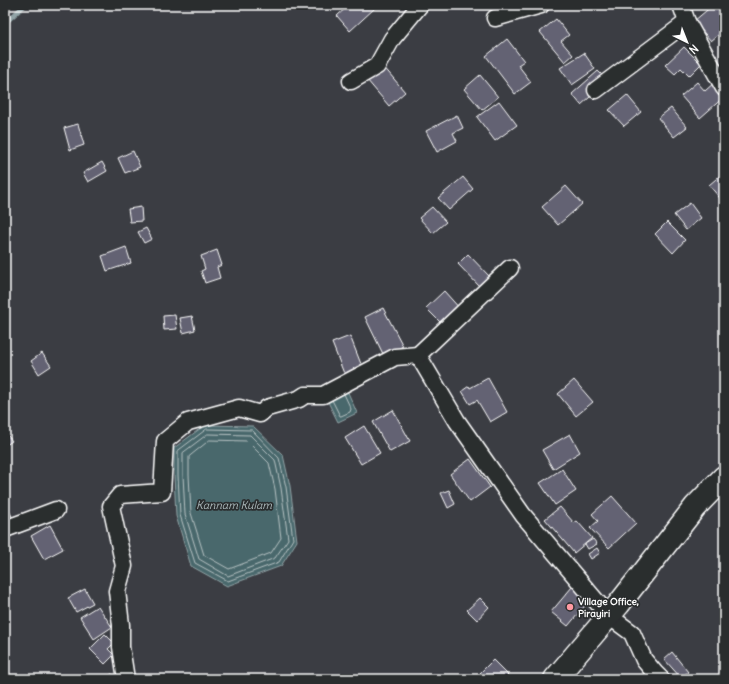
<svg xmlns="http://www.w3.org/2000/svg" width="729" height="684" viewBox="0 0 729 684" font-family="Delius,sans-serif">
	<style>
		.water { fill: #4a686c; stroke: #92a4a7 }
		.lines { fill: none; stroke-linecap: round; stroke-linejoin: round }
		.shore { stroke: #b7c3c4; stroke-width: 1 }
		.stream { stroke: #92a4a7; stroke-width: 4.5 }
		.building { fill: #646273; stroke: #fff }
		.street-casing { stroke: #fff; stroke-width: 19 }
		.secondary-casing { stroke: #fff; stroke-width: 25 }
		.street { stroke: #2a2d2e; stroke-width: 16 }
		.secondary { stroke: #2a2d2e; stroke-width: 22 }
		.poi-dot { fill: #ff9aa2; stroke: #2a2d2e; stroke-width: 1.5 }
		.labels { text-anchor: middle; stroke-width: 3.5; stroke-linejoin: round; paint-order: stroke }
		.poi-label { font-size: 10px; font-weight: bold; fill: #fff; stroke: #2a2d2e; text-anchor: start }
		.water-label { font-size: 11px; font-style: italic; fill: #aebbbd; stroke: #2a2d2e }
	</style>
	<rect width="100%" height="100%" fill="#3b3d43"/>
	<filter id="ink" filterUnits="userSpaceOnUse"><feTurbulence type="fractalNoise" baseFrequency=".025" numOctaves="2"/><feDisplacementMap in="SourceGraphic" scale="8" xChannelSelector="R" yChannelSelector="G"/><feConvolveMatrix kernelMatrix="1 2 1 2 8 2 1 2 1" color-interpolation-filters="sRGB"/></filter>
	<g filter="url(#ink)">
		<g class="water">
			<path d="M346,388L357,413L338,422L326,398Z"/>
			<path d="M205,425L253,426L283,455L290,486L297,541L281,566L227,586L191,566L176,516L174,475V448Z"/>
		</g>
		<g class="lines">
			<g class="shore">
				<path d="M332,400L340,416H341L350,412L351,409L344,394"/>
				<path d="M207,429L252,430L279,458L286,487L293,539L279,562L228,581L195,563L180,515L178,475V451Z"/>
				<path d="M208,434L250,435L275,460L281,488L288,539L275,558L228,576L199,559L185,514L183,475V453Z"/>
				<path d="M210,440L247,441L269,463L275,489L281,538L271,553L229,569L204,555L191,513L189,475V457Z"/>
			</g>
			<path class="stream" d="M5,23L25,5"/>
		</g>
		<g class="building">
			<path d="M349,5H372L375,8L350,31L337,16Z"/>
			<path d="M713,5H717L724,14V30L711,41L694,21Z"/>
			<path d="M556,19L569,35L561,41L573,55L565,62L540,32Z"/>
			<path d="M507,39L524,61L518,65L531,82L515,94L486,56Z"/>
			<path d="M684,47L701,64L689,76L681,68L675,74L665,65Z"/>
			<path d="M584,53L595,69L572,85L560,68Z"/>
			<path d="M383,66L405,92L389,106L367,80Z"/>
			<path d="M598,71L608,81L581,105L572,94Z"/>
			<path d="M480,75L498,97L482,110L464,89Z"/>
			<path d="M716,81L724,90V97L700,118L681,96L697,82L705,91Z"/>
			<path d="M627,95L641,112L624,126L609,110Z"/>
			<path d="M499,101L517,125L495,141L477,117Z"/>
			<path d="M671,108L687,127L674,137L658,118Z"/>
			<path d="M457,115L463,128L453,133L457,141L437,152L426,131Z"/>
			<path d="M78,124L84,145L70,150L64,128Z"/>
			<path d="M133,151L140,167L125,173L118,158Z"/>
			<path d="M102,162L107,171L88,182L83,173Z"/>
			<path d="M723,173L724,175V203L709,185Z"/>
			<path d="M463,177L473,189L449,210L438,198Z"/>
			<path d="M566,186L582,204L558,225L542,207Z"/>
			<path d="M690,203L701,218L686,230L674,215Z"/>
			<path d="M141,207L142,221L130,222L128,209Z"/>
			<path d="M432,207L446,222L433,233L419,218Z"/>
			<path d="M667,222L685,240L673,253L655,234Z"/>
			<path d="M146,228L152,239L144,243L138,232Z"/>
			<path d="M126,247L131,263L107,271L102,256Z"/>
			<path d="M217,250L222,265L217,267L220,278L205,283L201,271L205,269L201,256Z"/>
			<path d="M468,254L490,277L480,287L458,264Z"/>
			<path d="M444,291L461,310L444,326L426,308Z"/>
			<path d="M383,308L403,346L384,356L365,317Z"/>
			<path d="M175,315L177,329L164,330L163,316Z"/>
			<path d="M192,316L195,330L183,333L180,318Z"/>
			<path d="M350,336L363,369L345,376L332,343Z"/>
			<path d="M42,353L51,366L39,374L31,361Z"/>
			<path d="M488,378L507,412L490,422L477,400L470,404L462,391L469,386L470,388Z"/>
			<path d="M574,380L593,402L576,416L558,394Z"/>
			<path d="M393,410L410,441L390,452L373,422Z"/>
			<path d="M364,426L380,453L361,464L345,438Z"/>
			<path d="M5,432L12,441L5,446Z"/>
			<path d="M570,434L580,452L553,469L542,450Z"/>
			<path d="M470,459L490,487L470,502L450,474Z"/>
			<path d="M562,469L576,491L555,505L540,483Z"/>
			<path d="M449,490L455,504L448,508L441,493Z"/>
			<path d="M612,496L636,523L609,548L590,528L598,521L592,514Z"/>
			<path d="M7,507L20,531L5,539V508Z"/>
			<path d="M560,507L574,523L577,521L592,538L574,553L545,519Z"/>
			<path d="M50,525L63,549L44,559L31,536Z"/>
			<path d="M593,539L597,544L588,549L585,544Z"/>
			<path d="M597,548L600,553L591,559L588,554Z"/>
			<path d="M572,587L589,601L568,626L551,612Z"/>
			<path d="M85,589L93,603L76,612L68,598Z"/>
			<path d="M480,598L489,607L477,620L467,610Z"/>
			<path d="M98,606L112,627L94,639L80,617Z"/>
			<path d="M105,634L114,643L108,649L114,655L105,664L90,649Z"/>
			<path d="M672,652L688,672L681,678L664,659Z"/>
			<path d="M493,660L508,675L505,679H487L480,673Z"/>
			<path d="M111,674L122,678L121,679H109Z"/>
		</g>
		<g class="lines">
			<g class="street-casing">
				<g id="street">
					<path d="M681,5L687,22L724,88"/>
					<path d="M495,18L541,5"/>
					<path d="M351,81L377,66L392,39L420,5"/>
					<path d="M596,90L687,22"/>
					<path d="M510,268L418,355L457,421L523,515L609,616L632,633L644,660L655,673L661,679"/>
					<path d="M5,529L56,510"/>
					<path d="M126,679L121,647V625L117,591L124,566L111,506L120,495L162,492L165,441L188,422L239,408L260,414L267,408L299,399L305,395H323L395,357L418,355"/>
				</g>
			</g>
			<g class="secondary-casing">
				<path id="secondary" d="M555,679L619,604L695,507L724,477"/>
			</g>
			<use href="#street" class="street"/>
			<use href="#secondary" class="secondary"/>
		</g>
	</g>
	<circle class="poi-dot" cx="570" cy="607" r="4"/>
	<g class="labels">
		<g class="poi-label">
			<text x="578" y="605">Village Office,<tspan x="578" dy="12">Pirayiri</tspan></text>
		</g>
		<g class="water-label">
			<text x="234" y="509">Kannam Kulam</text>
		</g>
	</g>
	<rect width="729" height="684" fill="none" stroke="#2a2d2e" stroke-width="20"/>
	<rect x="10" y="10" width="709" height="664" fill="none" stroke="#fff" stroke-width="1.5" filter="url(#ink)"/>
	<g transform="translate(687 42) rotate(137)" stroke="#2a2d2e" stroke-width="3" paint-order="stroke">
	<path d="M0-3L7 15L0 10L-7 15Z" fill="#ffffff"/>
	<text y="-6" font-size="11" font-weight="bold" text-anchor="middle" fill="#ffffff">N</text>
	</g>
</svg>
